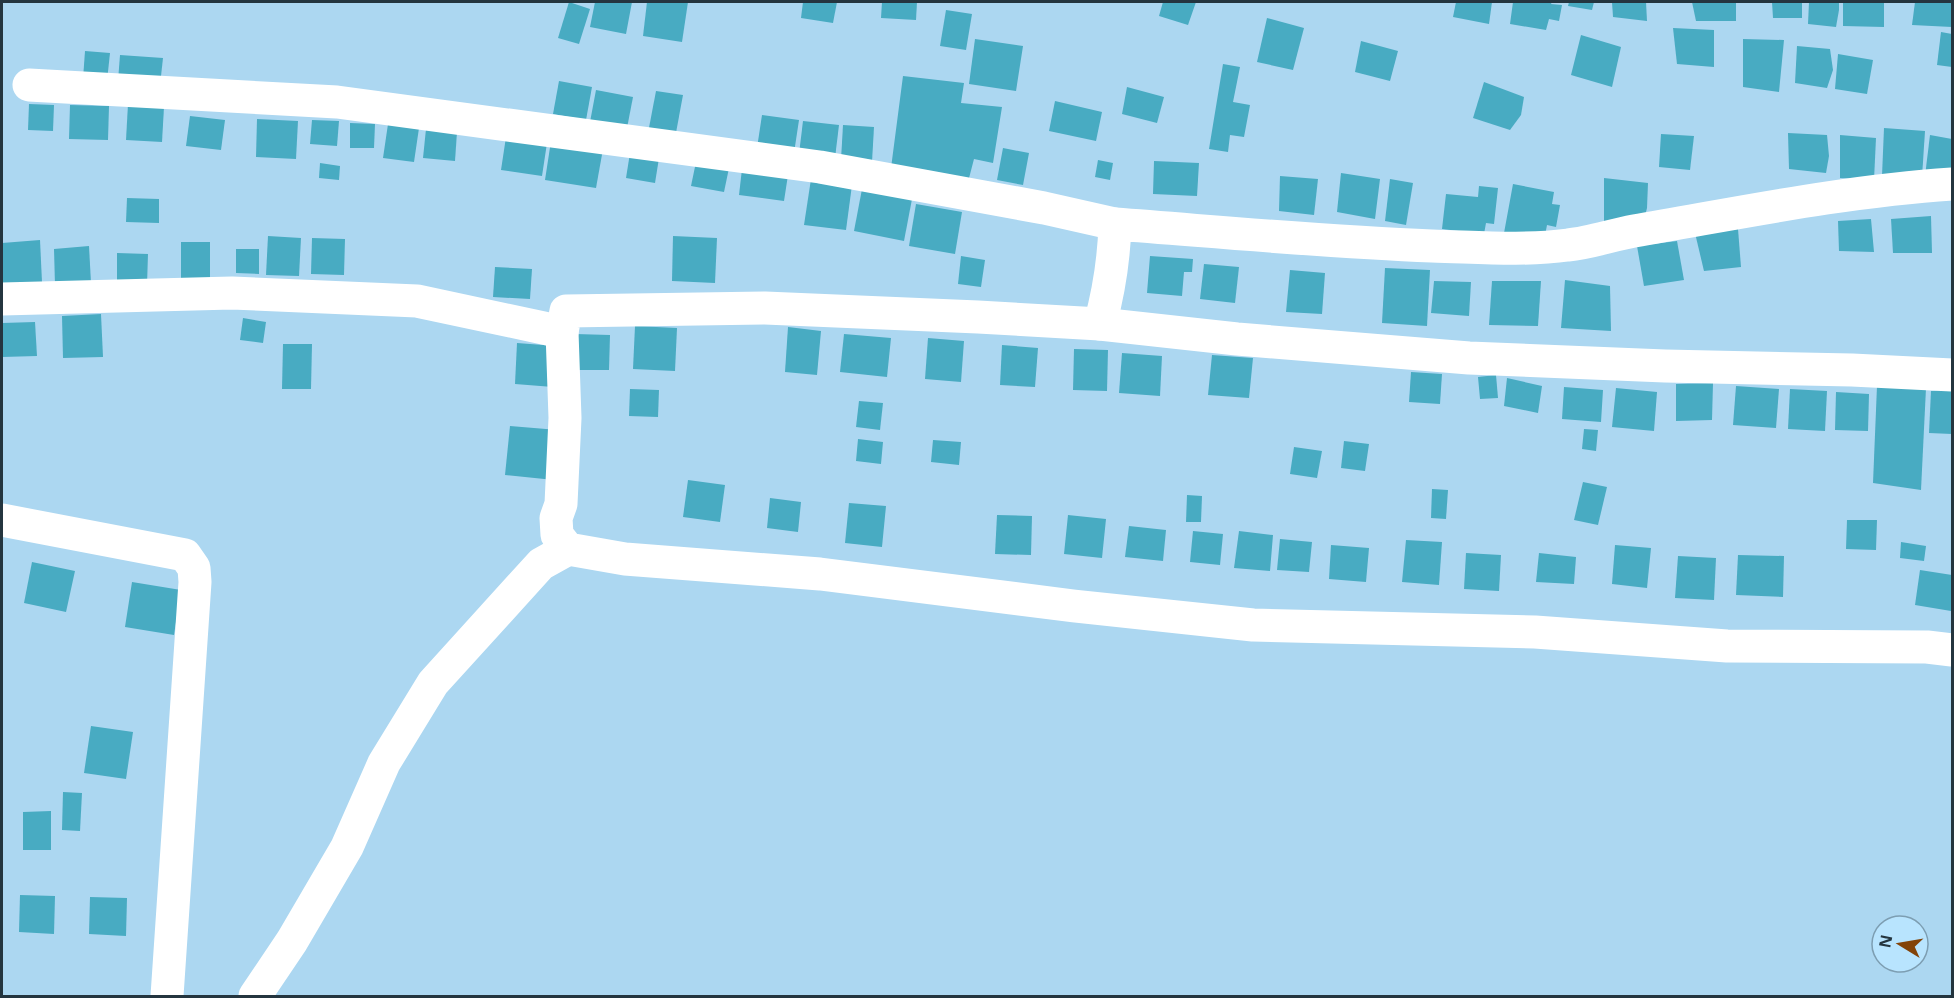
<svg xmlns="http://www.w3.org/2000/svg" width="1954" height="998" viewBox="0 0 1954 998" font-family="'Open Sans',sans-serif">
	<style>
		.building { fill: #48abc2 }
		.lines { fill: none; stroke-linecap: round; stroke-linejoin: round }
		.minor { stroke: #fff; stroke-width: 33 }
	</style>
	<rect width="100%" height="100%" fill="#acd7f1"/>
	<g class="building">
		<path d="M569,2L590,9L579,44L558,38Z"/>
		<path d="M595,2H632L626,34L590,27Z"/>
		<path d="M647,2H688L682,42L643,36Z"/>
		<path d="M803,2H837L833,23L801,18Z"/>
		<path d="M882,2H917L916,20L881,18Z"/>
		<path d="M1163,2H1196L1188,25L1159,16Z"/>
		<path d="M1456,2H1492L1489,24L1453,17Z"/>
		<path d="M1513,2H1552L1551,4L1562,5L1559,21L1549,19L1546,30L1510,24Z"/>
		<path d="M1569,2H1594L1592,10L1568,6Z"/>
		<path d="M1612,2H1646L1647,21L1613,17Z"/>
		<path d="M1692,2H1736V21H1696Z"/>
		<path d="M1772,2H1802V18H1773Z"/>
		<path d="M1809,2H1839V10L1836,27L1808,24Z"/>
		<path d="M1843,2H1884V27L1843,26Z"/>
		<path d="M1915,2H1952V27L1912,25Z"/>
		<path d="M946,10L972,14L966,50L940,46Z"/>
		<path d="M1267,18L1304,28L1293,70L1257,62Z"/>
		<path d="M1673,28L1714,30V67L1677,64Z"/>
		<path d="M1941,32L1952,34V67L1937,65Z"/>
		<path d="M1581,35L1621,47L1612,87L1571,75Z"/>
		<path d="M975,39L1023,46L1016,91L969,84Z"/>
		<path d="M1743,39L1784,40L1779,92L1743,87Z"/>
		<path d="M1361,41L1398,51L1390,81L1355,72Z"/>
		<path d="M1797,46L1830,49L1833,70L1827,88L1795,83Z"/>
		<path d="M85,51L110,53L107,81L83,79Z"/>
		<path d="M1838,54L1873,60L1867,94L1835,89Z"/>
		<path d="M120,55L163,58L160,85L118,81Z"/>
		<path d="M1223,64L1240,67L1233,102L1250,105L1244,137L1230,135L1228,152L1209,149Z"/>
		<path d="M903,76L964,83L961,103L1002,107L993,163L974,159L968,182L891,168Z"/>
		<path d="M559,81L592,87L586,120L553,114Z"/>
		<path d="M1484,82L1524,97L1521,115L1510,130L1473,118Z"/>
		<path d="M1127,87L1164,97L1157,123L1122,114Z"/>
		<path d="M596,90L633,97L627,128L590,122Z"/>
		<path d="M656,91L683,95L675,138L648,133Z"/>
		<path d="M1055,101L1102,112L1096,141L1049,131Z"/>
		<path d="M29,104L54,105L53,131L28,130Z"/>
		<path d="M128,104L164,107L162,142L126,140Z"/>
		<path d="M70,105L109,106L108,140L69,139Z"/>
		<path d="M762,115L799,120L794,153L757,148Z"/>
		<path d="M190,116L225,120L221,150L186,146Z"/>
		<path d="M257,119L298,121L296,159L256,157Z"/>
		<path d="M312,120L339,121L337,146L310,144Z"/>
		<path d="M803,121L839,125L835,158L799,154Z"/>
		<path d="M350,123L375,124L374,148H350Z"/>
		<path d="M388,124L419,128L414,162L383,158Z"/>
		<path d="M843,125L874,127L872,162L841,160Z"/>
		<path d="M1884,128L1925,131L1922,177L1882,176Z"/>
		<path d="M426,129L457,132L455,161L423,158Z"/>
		<path d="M1788,133L1827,135L1829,156L1826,173L1789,169Z"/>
		<path d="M1661,134L1694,136L1690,170L1659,167Z"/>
		<path d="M1840,135L1876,138L1874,180L1840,178Z"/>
		<path d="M1930,135L1952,139V179L1925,176Z"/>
		<path d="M506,137L547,143L542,176L501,170Z"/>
		<path d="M551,141L603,149L596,188L545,180Z"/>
		<path d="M1003,148L1029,153L1023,185L997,180Z"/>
		<path d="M630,153L659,158L655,183L626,178Z"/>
		<path d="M1098,160L1113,163L1110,180L1095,177Z"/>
		<path d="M1154,161L1199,163L1197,196L1153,194Z"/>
		<path d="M696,162L729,168L724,192L691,186Z"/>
		<path d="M320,163L340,166L339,180L319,178Z"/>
		<path d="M742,169L788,175L784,201L739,195Z"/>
		<path d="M1341,173L1380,179L1375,219L1337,212Z"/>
		<path d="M1280,176L1318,179L1314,215L1279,211Z"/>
		<path d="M1604,178L1648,183L1647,208L1643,224L1604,223Z"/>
		<path d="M811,179L852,185L846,230L804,225Z"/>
		<path d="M1390,179L1413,183L1406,225L1385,221Z"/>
		<path d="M1513,184L1554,192L1552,204L1560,205L1556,227L1547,225L1544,241L1504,233Z"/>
		<path d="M1479,186L1498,188L1494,224L1486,223L1484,234L1442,229L1446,194L1478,197Z"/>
		<path d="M862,189L912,199L904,241L854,231Z"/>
		<path d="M127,198L159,199V223L126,222Z"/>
		<path d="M916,204L962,212L955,254L909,246Z"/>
		<path d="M1931,216L1932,253H1893L1891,219Z"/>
		<path d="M1871,219L1874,252L1839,251L1838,221Z"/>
		<path d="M1738,229L1741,267L1704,271L1695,233Z"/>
		<path d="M268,236L301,238L299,276L266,275Z"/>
		<path d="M673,236L717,238L715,283L672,281Z"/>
		<path d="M312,238L345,239L344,275L311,274Z"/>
		<path d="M40,240L42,282L3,284L2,243Z"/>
		<path d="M1677,241L1684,280L1644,286L1637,246Z"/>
		<rect x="181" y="242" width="29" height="40"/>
		<path d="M89,246L91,283L55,285L54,249Z"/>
		<path d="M236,249H259V274L236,273Z"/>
		<path d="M117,253L148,254L147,285L117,284Z"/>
		<path d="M961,256L985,260L981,287L958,284Z"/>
		<path d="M1150,256L1193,259L1192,272H1184L1182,296L1147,293Z"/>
		<path d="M1204,264L1239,267L1235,303L1200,299Z"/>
		<path d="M495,267L532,269L530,299L493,297Z"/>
		<path d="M1385,268L1430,270L1427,326L1382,323Z"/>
		<path d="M1290,270L1325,273L1322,314L1286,312Z"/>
		<path d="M1565,280L1610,286L1611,331L1561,328Z"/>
		<path d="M1434,281L1471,282L1469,316L1431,313Z"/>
		<path d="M1492,281H1541L1538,326L1489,325Z"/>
		<path d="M101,314L103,357L63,358L62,316Z"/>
		<path d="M243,318L266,322L263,343L240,340Z"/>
		<path d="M35,322L37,356L2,357V323Z"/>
		<path d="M635,326L677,328L675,371L633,369Z"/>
		<path d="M788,327L821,331L817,375L785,372Z"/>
		<path d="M575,334L610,335L609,370H574Z"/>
		<path d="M844,334L891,338L887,377L840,372Z"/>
		<path d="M928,338L964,341L961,382L925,379Z"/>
		<path d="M517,343L556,346L553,387L515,384Z"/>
		<path d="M283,344H312L311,389H282Z"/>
		<path d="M1002,345L1038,348L1035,387L1000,385Z"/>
		<path d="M1074,349L1108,350L1107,391L1073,390Z"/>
		<path d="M1122,353L1162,356L1160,396L1119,393Z"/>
		<path d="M1212,355L1253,358L1249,398L1208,395Z"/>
		<path d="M1411,372L1442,374L1440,404L1409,402Z"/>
		<path d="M1496,375L1498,398L1480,399L1478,377Z"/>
		<path d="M1507,378L1542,386L1538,413L1504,406Z"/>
		<path d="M1713,383L1712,420L1676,421V384Z"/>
		<path d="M1736,386L1779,389L1776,428L1733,425Z"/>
		<path d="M1877,386L1926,388L1921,490L1873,483Z"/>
		<path d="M1564,387L1603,390L1601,422L1562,419Z"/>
		<path d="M1616,388L1657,392L1654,431L1612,427Z"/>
		<path d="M630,389L659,390L658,417L629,416Z"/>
		<path d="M1790,389L1827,391L1825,431L1788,429Z"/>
		<path d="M1952,389V434L1929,433L1931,391Z"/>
		<path d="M1836,392L1869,394L1868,431L1835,430Z"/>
		<path d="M859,401L883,403L880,430L856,427Z"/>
		<path d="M510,426L558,430L554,480L505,475Z"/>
		<path d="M1584,429L1598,430L1596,451L1582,449Z"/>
		<path d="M858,439L883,442L881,464L856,461Z"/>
		<path d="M933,440L961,442L959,465L931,462Z"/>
		<path d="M1344,441L1369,444L1365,471L1341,468Z"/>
		<path d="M1294,447L1322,451L1317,478L1290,474Z"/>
		<path d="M688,480L725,485L720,522L683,517Z"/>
		<path d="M1583,482L1607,487L1598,525L1574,520Z"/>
		<path d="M1432,489L1448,490L1446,519L1431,518Z"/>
		<path d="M1187,495L1202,496L1201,522H1186Z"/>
		<path d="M770,498L801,502L798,532L767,528Z"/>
		<path d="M849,503L886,506L882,547L845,543Z"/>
		<path d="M997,515L1032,516L1031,555L995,554Z"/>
		<path d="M1068,515L1106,519L1102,558L1064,554Z"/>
		<path d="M1847,520H1877L1876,550L1846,549Z"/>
		<path d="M1129,526L1166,530L1163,561L1125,557Z"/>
		<path d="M1193,531L1223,534L1220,565L1190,562Z"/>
		<path d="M1239,531L1273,535L1270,571L1234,568Z"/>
		<path d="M1280,539L1312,542L1309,572L1277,570Z"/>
		<path d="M1406,540L1442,542L1439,585L1402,582Z"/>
		<path d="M1901,542L1926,546L1924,561L1900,558Z"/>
		<path d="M1331,545L1369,548L1366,582L1329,579Z"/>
		<path d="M1615,545L1651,548L1647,588L1612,584Z"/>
		<path d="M1466,553L1501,555L1499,591L1464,589Z"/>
		<path d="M1539,553L1576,557L1574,584L1536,582Z"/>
		<path d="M1738,555L1784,556L1783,597L1736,595Z"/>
		<path d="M1678,556L1716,558L1714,600L1675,598Z"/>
		<path d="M32,562L75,571L66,612L24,603Z"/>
		<path d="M1920,570L1952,575L1951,611L1915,605Z"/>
		<path d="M132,582L181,590L174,635L125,627Z"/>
		<path d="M91,726L133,732L126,779L84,773Z"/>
		<path d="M63,792L82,793L80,831L62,830Z"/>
		<path d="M51,811V850H23V812Z"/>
		<path d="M20,895L55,896L54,934L19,932Z"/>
		<path d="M90,897L127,898L126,936L89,934Z"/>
	</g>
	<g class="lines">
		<g class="minor">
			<path d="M29,85L337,102L820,167L1044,208L1115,224"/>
			<path d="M2,299L232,293L417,301L562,332L566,311L765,308L978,317L1100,324L1237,339L1469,358L1665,366L1852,370L1952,375"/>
			<path d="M1100,324C1109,291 1114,258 1115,224C1221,232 1326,242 1432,246C1477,247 1523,251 1568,245C1590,243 1612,235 1634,231C1740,213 1845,191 1952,184"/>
			<path d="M562,332L565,418L561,504L556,518L557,535L568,549L625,559L820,574L1074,606L1253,625L1535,632L1727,646L1927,647L1952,650"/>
			<path d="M2,520L185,555L194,568L195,582L167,996"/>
			<path d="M255,996L292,941L347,847L384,763L433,683L541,564L568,549"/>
		</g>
	</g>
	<rect width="1954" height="998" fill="none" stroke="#24353f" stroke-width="6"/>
	<g transform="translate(1900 944) rotate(281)"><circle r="28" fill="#b8e4fe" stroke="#7d9eb2" stroke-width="1.5"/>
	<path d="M0-4.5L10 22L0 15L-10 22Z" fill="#834308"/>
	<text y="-9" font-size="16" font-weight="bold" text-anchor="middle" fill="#24353f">N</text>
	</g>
</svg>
